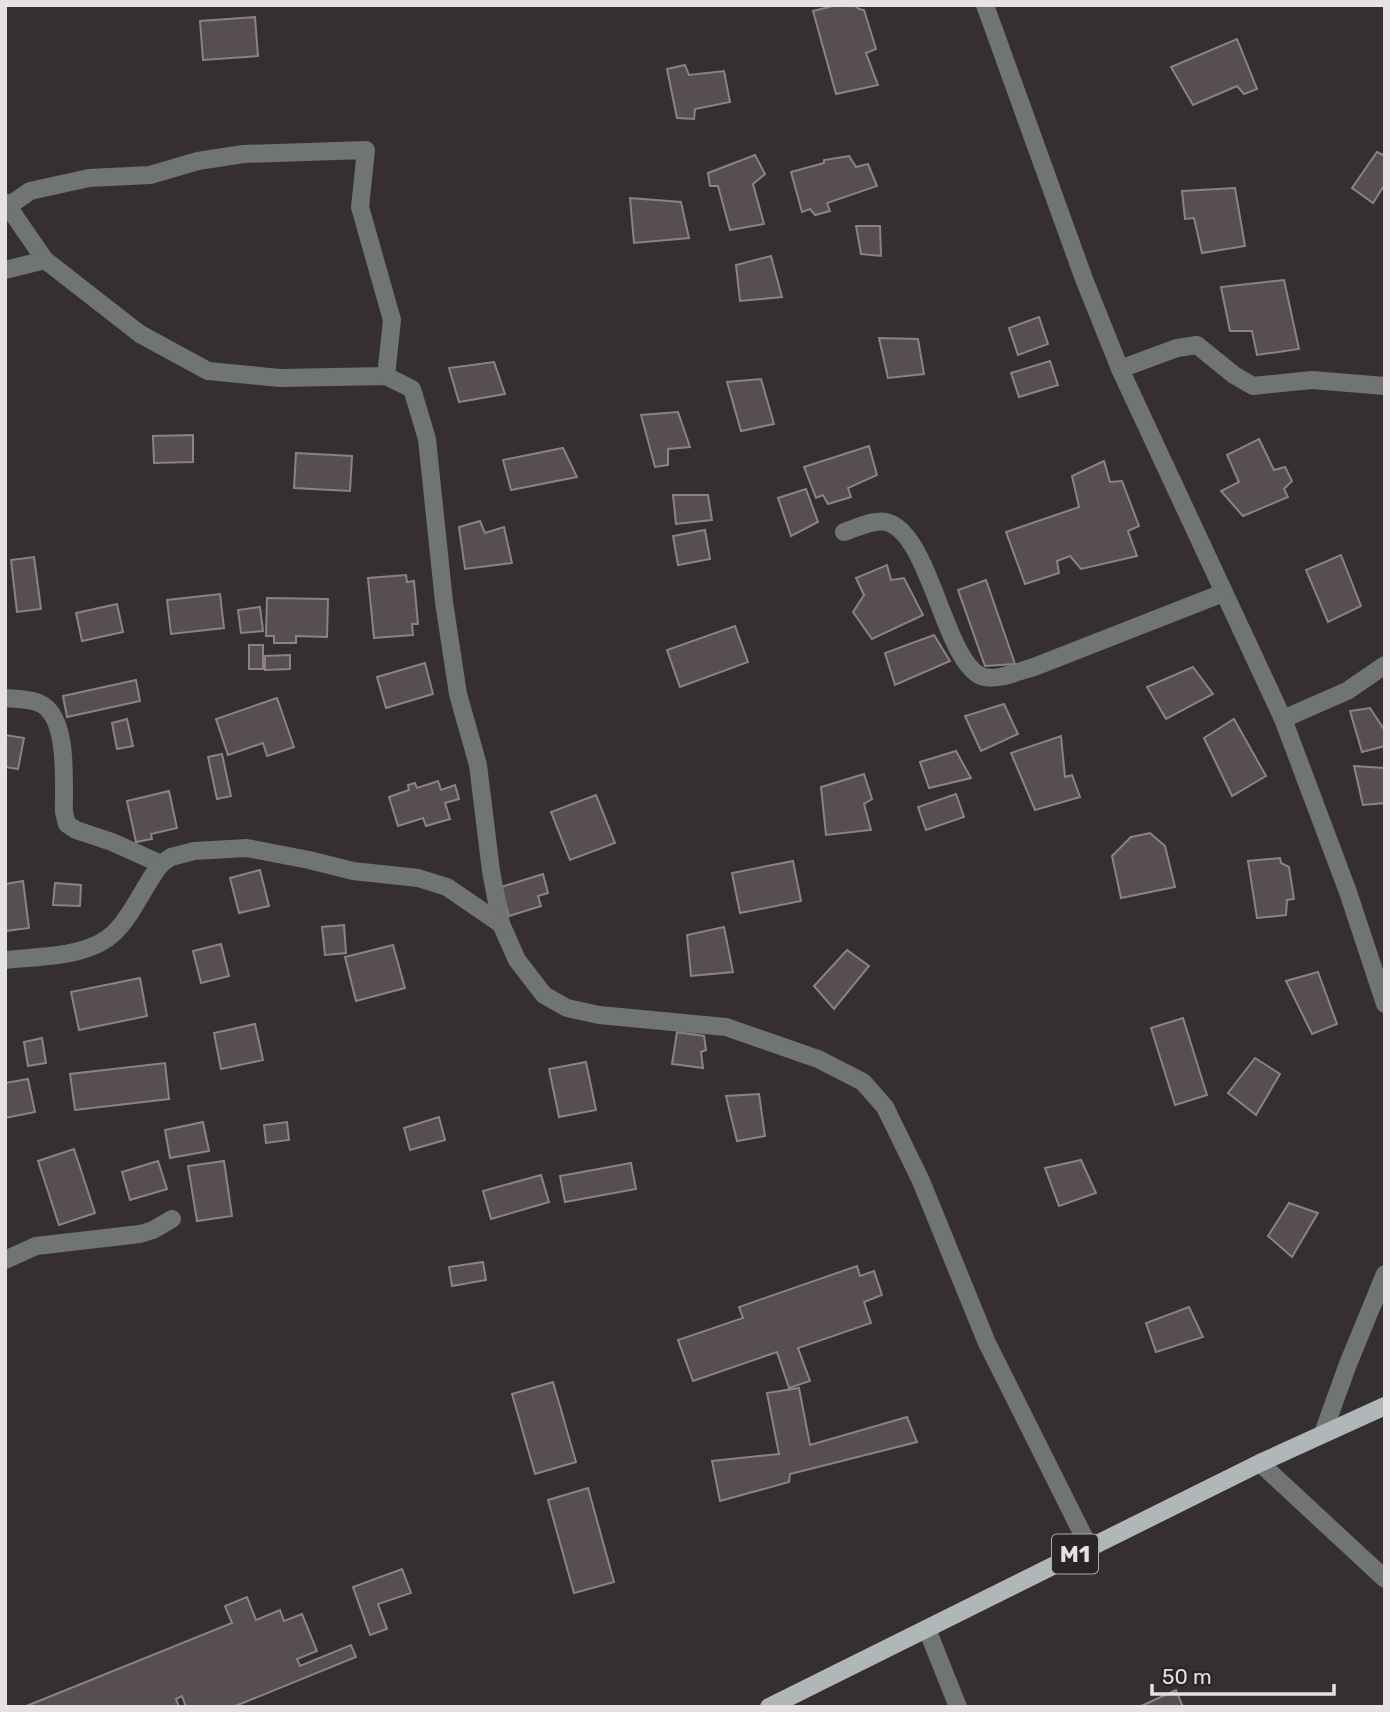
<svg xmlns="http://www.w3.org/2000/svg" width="1390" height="1712" viewBox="0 0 1390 1712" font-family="Rubik,sans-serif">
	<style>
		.building { fill: #564e4f; stroke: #8b8283; stroke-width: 2 }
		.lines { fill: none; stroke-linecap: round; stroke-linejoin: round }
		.minor { stroke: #707475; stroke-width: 18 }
		.major { stroke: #afb7b9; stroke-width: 18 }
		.labels { text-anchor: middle; stroke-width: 7; stroke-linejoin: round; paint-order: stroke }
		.shield { fill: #2c2526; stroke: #afa9aa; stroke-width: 2 }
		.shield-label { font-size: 23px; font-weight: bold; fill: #e7e2e2 }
	</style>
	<rect width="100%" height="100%" fill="#362f2f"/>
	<g class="building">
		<path d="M837,5H854L859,9L864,10L876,49L866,53L878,85L836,94L813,11Z"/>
		<path d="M255,17L258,56L203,60L200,21Z"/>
		<path d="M1237,39L1257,89L1244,94L1237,86L1193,105L1171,67Z"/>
		<path d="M685,65L689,75L724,71L730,102L695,109L694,119L677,118L667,69Z"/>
		<path d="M1377,152L1385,156V184L1373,203L1352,188Z"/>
		<path d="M755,155L765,174L753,184L764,224L730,230L718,186H710L708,173Z"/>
		<path d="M849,156L856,167L868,164L877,186L827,203L830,211L815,215L810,209L802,212L791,172L824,163V160Z"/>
		<path d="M1235,188L1245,246L1202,253L1194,218L1185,219L1182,191Z"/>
		<path d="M630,198L681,202L689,238L634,243Z"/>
		<path d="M856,226H880L881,256L861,254Z"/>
		<path d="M771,256L782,297L740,301L736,265Z"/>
		<path d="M1284,280L1299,349L1257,355L1252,331H1230L1221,287Z"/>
		<path d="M1039,317L1048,344L1018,355L1009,328Z"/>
		<path d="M879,338L918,339L924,374L888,378Z"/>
		<path d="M1050,361L1058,385L1019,397L1011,373Z"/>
		<path d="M494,362L505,394L459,402L449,368Z"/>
		<path d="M761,379L774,424L741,431L727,382Z"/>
		<path d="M678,412L690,447L668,449V465L655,467L641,415Z"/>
		<path d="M193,435V462L154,463L153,436Z"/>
		<path d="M1259,439L1274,470L1285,467L1292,481L1284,489L1288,497L1243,516L1221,491L1239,482L1227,455Z"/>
		<path d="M869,446L877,475L848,488L851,497L828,504L823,495L816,498L804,467Z"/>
		<path d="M563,448L577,477L511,490L503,460Z"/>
		<path d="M296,453L352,456L350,491L294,488Z"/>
		<path d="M1104,461L1110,482L1122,481L1139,526L1128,531L1137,556L1081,569L1070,556L1057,561L1059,573L1025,584L1006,532L1079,507L1072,476Z"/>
		<path d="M806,489L818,522L791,536L778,498Z"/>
		<path d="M673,495H708L712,520L676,524Z"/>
		<path d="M480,521L485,533L504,527L512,563L465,569L459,527Z"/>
		<path d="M705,530L710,559L678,565L673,536Z"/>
		<path d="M1341,555L1361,606L1328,622L1306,570Z"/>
		<path d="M34,557L41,609L17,612L11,560Z"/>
		<path d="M887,565L891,580L904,578L923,615L872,639L853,612L864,595L856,578Z"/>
		<path d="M406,575L407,582L414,581L418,624H412L413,635L374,638L368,578Z"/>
		<path d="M986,580L1015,664L985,666L958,590Z"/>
		<path d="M220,594L224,628L171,634L167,600Z"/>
		<path d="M267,598L328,599L327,637L296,636V643H274V636H266Z"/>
		<path d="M117,604L123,632L82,641L76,613Z"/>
		<path d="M260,607L263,631L241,633L238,610Z"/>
		<path d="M735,626L748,662L680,687L667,650Z"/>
		<path d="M934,635L950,661L895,685L885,653Z"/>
		<rect x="249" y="645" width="14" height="24"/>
		<path d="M290,655V669L265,670V656Z"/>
		<path d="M425,663L433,694L386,708L377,677Z"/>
		<path d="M1193,667L1213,694L1166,719L1147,687Z"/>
		<path d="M136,680L140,701L67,717L63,696Z"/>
		<path d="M277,698L294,747L267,756L263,743L228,755L216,719Z"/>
		<path d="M1004,704L1018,734L981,751L965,716Z"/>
		<path d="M1370,708L1385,731V746L1362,752L1350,711Z"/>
		<path d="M127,719L133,746L117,749L112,723Z"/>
		<path d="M1234,719L1266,776L1232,796L1204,738Z"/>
		<path d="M5,735L24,738L18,769L5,767Z"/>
		<path d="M1061,736L1065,777L1072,775L1080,797L1035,810L1011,753Z"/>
		<path d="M956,751L971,778L929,788L920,762Z"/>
		<path d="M222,754L231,796L217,799L208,757Z"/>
		<path d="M1354,766L1384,768L1385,803L1363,805Z"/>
		<path d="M864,774L872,799L864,804L871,830L826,835L821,787Z"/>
		<path d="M438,781L441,790L455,785L459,799L445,803L450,819L426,826L423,818L398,826L389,797L409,790L408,785L415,783L417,788Z"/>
		<path d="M169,791L177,828L151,834L152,839L136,842L127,801Z"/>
		<path d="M956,794L964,817L926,830L918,807Z"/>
		<path d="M596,795L615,843L570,860L551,812Z"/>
		<path d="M1150,833L1165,846L1175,887L1121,898L1112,856L1131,837Z"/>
		<path d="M1280,858L1281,863L1289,867L1294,899L1287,900L1286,915L1257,918L1248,861Z"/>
		<path d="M793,861L801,901L740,913L732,873Z"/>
		<path d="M260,870L269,906L239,913L230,878Z"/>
		<path d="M543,874L548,893L538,896L541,906L509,916L501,887Z"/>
		<path d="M23,881L29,928L5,931V884Z"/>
		<path d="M55,883L81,885L80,906L53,905Z"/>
		<path d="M344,925L346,953L325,955L322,927Z"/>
		<path d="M724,927L733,972L691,976L687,935Z"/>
		<path d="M221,944L229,976L201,983L193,951Z"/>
		<path d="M393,945L405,988L356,1001L345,957Z"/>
		<path d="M847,950L869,966L834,1009L814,986Z"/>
		<path d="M1318,972L1337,1024L1312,1034L1286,981Z"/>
		<path d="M140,978L147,1016L79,1030L71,992Z"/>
		<path d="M1183,1018L1207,1095L1175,1105L1151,1028Z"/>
		<path d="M255,1024L263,1060L221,1069L214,1033Z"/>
		<path d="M677,1032L704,1036L706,1050L701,1052L703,1068L672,1064Z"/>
		<path d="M42,1038L46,1063L28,1066L24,1042Z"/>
		<path d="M1255,1058L1280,1074L1256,1115L1228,1093Z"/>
		<path d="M586,1062L596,1110L559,1117L549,1069Z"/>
		<path d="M165,1063L169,1099L75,1110L70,1074Z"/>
		<path d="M28,1079L35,1112L5,1118V1083Z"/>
		<path d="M759,1094L765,1136L737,1141L726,1096Z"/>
		<path d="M439,1117L445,1140L410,1150L404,1128Z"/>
		<path d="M203,1122L209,1151L170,1158L165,1130Z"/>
		<path d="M287,1122L289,1140L266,1143L264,1125Z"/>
		<path d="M74,1149L95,1213L59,1225L38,1161Z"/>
		<path d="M1081,1160L1096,1193L1059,1206L1045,1168Z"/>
		<path d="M158,1161L167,1189L130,1200L122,1172Z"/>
		<path d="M224,1161L232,1216L197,1221L188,1166Z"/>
		<path d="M631,1163L636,1189L565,1202L560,1176Z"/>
		<path d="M541,1175L549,1202L491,1219L483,1191Z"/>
		<path d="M1289,1203L1318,1213L1292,1257L1268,1236Z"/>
		<path d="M483,1262L486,1280L452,1286L449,1267Z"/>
		<path d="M857,1266L860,1276L874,1271L882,1295L864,1302L871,1323L798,1348L810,1381L789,1388L777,1352L693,1381L678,1340L743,1318L739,1307Z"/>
		<path d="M1189,1307L1203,1337L1156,1352L1146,1323Z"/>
		<path d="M553,1382L576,1462L535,1474L512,1394Z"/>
		<path d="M799,1388L810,1445L907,1417L917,1442L790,1474L789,1482L720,1501L712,1461L779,1454L767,1393Z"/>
		<path d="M588,1488L614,1582L574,1593L548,1500Z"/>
		<path d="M402,1569L411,1593L378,1604L387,1629L370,1635L353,1587Z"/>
		<path d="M247,1597L256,1620L280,1610L284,1621L302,1614L317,1651L297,1659L300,1666L351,1645L356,1657L233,1707H186L182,1696L176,1699L179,1707H24L232,1623L225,1606Z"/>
		<path d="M1176,1690L1183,1707H1139Z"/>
	</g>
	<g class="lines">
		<g class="minor">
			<path d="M985,5L1084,279L1120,369L1283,719L1348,892L1385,1004"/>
			<path d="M5,202L45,260L140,334L208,371L280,378L386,376L412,389L427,439L444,602L458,694L478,765L491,871L501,924L517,960L544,995L567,1008L599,1015L726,1027L818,1059L863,1082L885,1107L921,1181L987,1343L1089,1547"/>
			<path d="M7,207L30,191L89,178L150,175L198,161L243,154L366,150L360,207L392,320L386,376"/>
			<path d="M5,270L45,260"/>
			<path d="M1120,369L1177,348L1197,345L1234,375L1253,386L1312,380L1385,386"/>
			<path d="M844,532C857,528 873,519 886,522C930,532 944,660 981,676C995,682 1019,671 1034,667L1223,593"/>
			<path d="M5,698C15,699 29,699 39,703C70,716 63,784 64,812L67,824L76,830L112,842L161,864"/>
			<path d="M1283,719L1347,691L1385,665"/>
			<path d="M5,960C40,956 89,958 115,932C134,913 144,885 161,864L171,857L194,851L247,848L309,860L353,871L418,878L447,887L501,924"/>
			<path d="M5,1260L36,1246L140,1234L153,1230L172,1219"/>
			<path d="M1323,1433L1348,1364L1385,1274"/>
			<path d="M1260,1463L1385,1579"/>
			<path d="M927,1629L958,1707"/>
		</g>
		<path class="major" d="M769,1707L1260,1463L1385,1406"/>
	</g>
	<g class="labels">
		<rect class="shield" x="1052" y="1534.5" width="46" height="39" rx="5"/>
		<g class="shield-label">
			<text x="1075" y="1562">M1</text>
		</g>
	</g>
	<rect width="1390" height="1712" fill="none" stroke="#e7e2e2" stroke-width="14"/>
	<path d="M1152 1684v10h182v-10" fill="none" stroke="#e7e2e2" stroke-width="3.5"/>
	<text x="1162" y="1684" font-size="21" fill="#e7e2e2" stroke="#2c2526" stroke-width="5" paint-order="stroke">50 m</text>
</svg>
